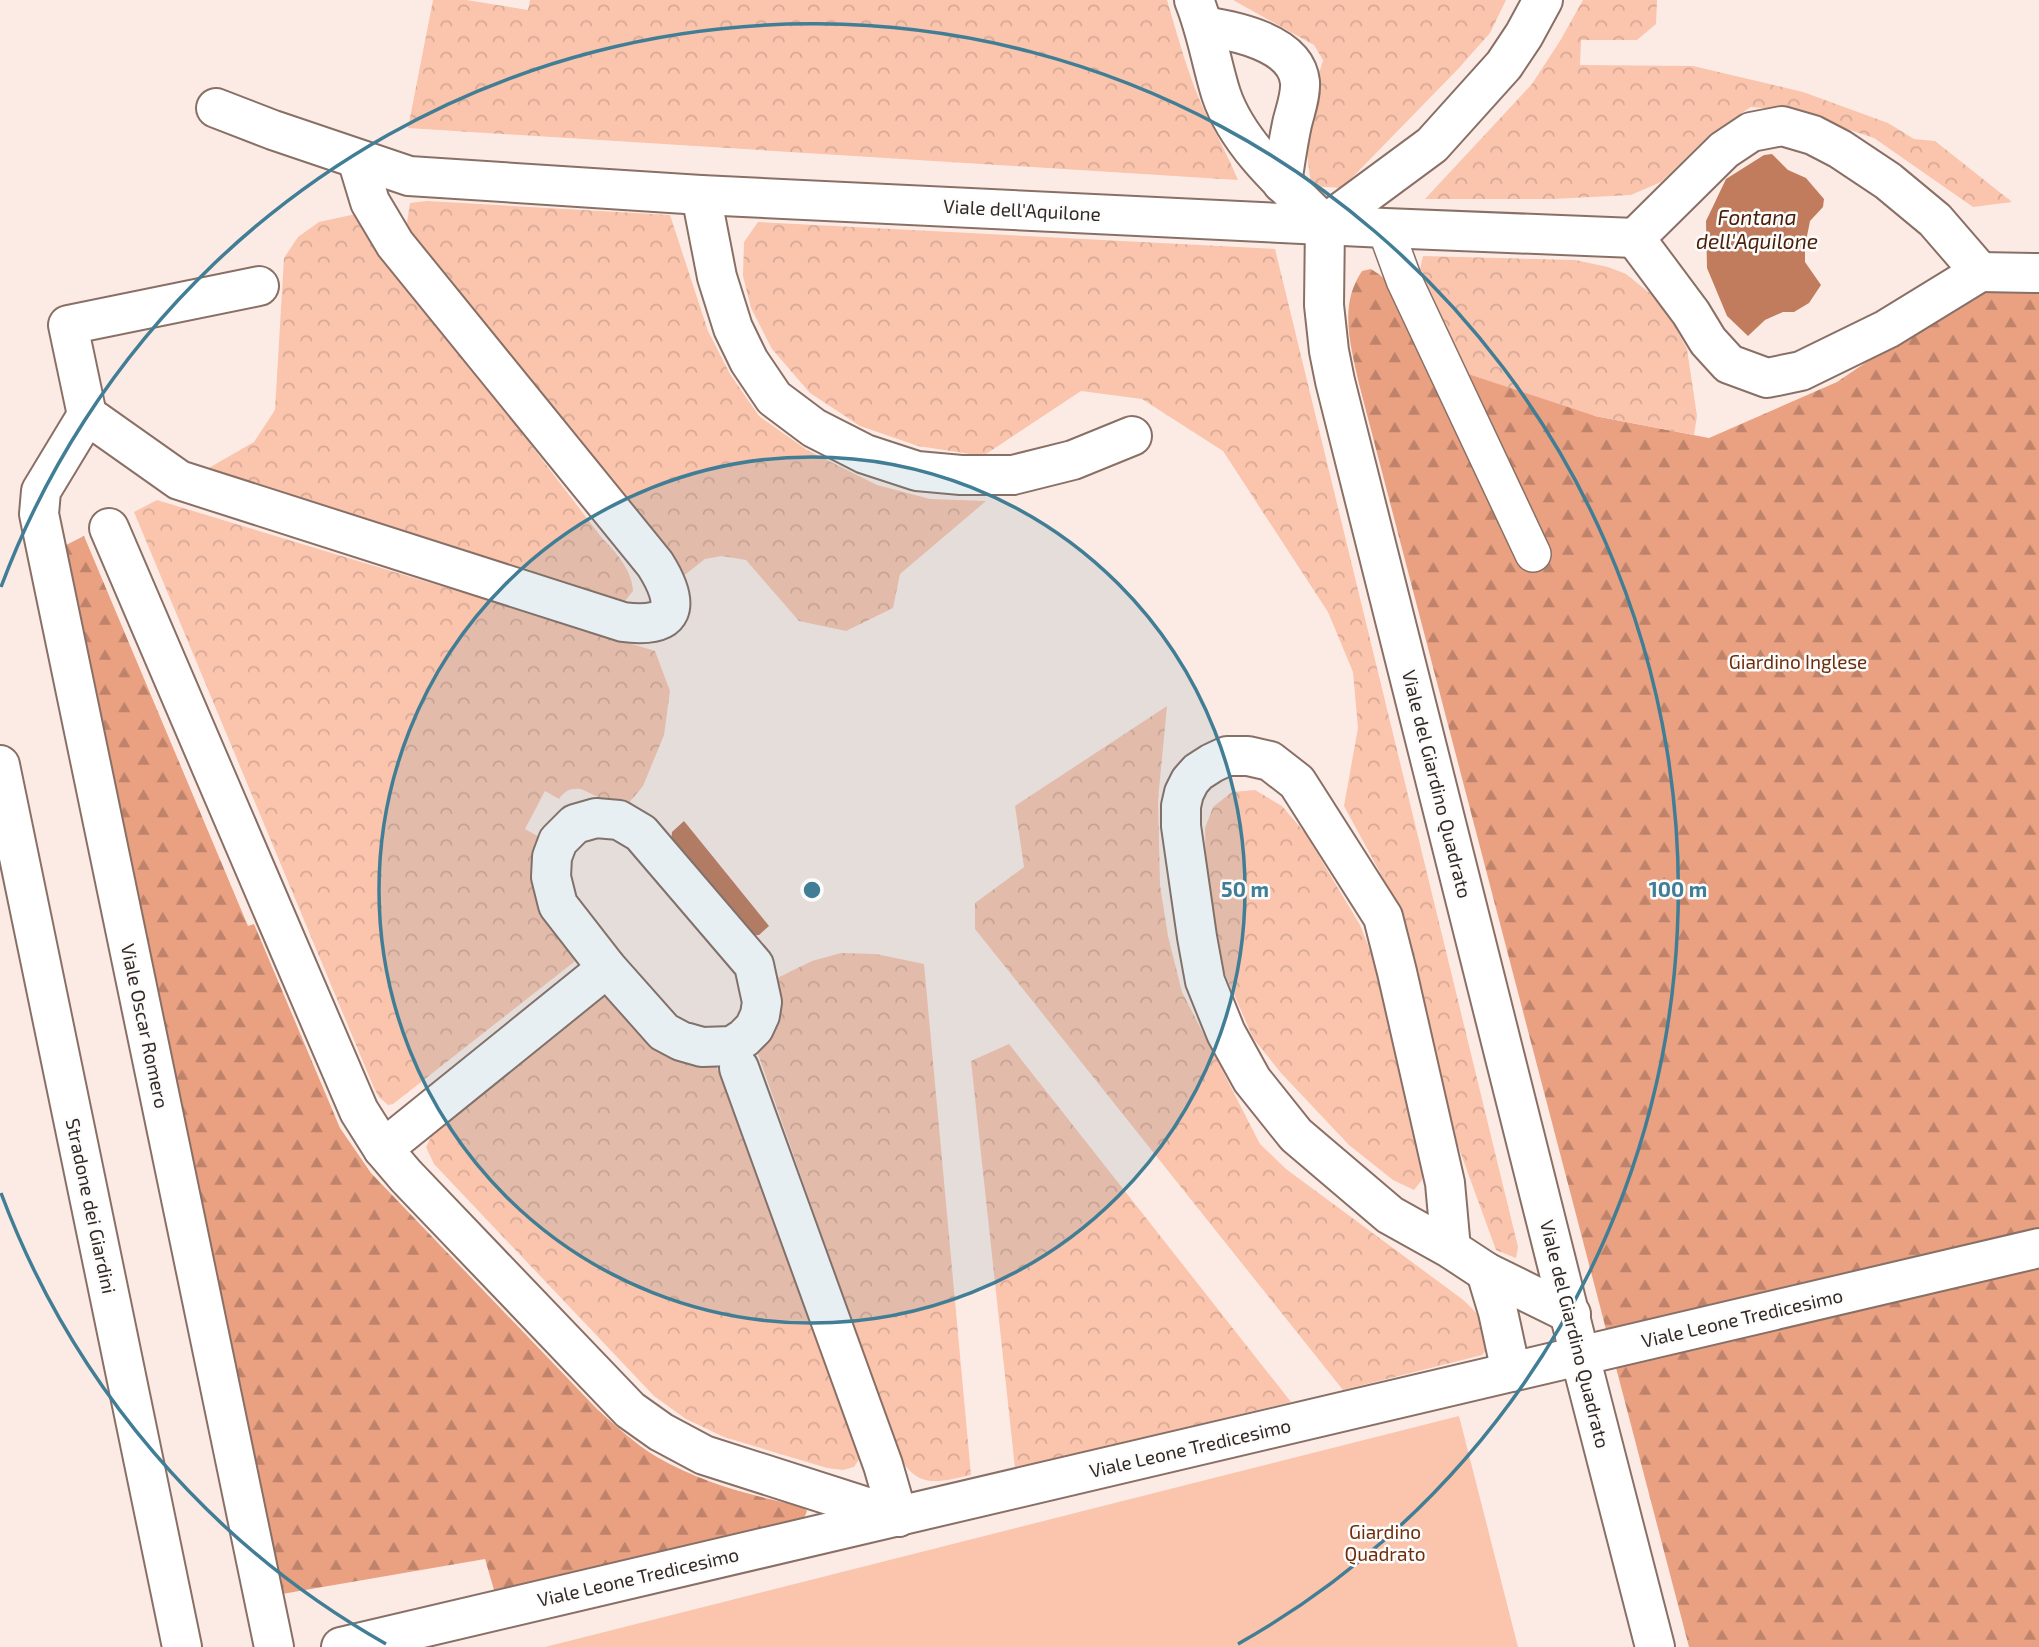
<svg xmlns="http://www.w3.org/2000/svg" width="2039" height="1647" viewBox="0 0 2039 1647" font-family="'Exo 2',sans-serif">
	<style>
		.forest { fill: url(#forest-firs) }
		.park { fill: url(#park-crowns) }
		.garden { fill: #fac4ad }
		.water { fill: #c17c5e }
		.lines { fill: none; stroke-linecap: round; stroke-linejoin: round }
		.lane-casing { stroke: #897066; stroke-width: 38 }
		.street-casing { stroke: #897066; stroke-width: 42 }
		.lane { stroke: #fff; stroke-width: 35 }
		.street { stroke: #fff; stroke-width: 38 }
		.ring { fill: none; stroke: #417e95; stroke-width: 3.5 }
		.labels { text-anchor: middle; stroke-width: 5; stroke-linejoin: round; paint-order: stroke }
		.street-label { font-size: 19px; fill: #342a25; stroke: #fcfcfc }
		.park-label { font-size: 19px; fill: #6d2d0b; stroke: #fcfcfc }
		.water-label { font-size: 21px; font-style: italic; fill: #4a1d07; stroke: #fcfcfc }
		.centre { fill: #417e95; stroke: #fcfcfc; stroke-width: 3.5 }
		.ring-label { font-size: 21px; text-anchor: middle; font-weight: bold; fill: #417e95; stroke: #fcfcfc; stroke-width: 5; stroke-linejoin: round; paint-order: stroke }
	</style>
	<defs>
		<pattern id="forest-firs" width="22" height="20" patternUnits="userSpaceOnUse" patternTransform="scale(1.75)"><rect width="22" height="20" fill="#e9a182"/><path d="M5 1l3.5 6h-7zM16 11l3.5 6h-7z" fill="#be836a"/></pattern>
		<pattern id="park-crowns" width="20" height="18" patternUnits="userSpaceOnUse" patternTransform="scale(1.75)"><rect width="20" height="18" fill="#fac4ad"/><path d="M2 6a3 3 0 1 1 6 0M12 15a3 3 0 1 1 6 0" fill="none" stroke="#d7a995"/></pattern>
	</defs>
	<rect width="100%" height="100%" fill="#fcebe4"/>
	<g class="forest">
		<path d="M2039,255V1647H1689L1359,384C1351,346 1338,306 1362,271L1371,269L1380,275L1412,305L1595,416L1709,438L1837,382L1971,291Z"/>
		<path d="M84,536L248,926L254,924L340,1128L371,1173L597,1409C616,1426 635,1444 657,1457C702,1483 752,1496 802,1506L807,1511L805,1516L801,1519L494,1590L485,1559L282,1594L60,548Z"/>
	</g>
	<g class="park">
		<path d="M433,0H466L528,10L530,0H1167C1178,37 1188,75 1204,110C1216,134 1228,156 1238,180L408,128Z"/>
		<path d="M1233,0H1506L1490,33L1458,69L1342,188L1311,186L1304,127L1323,60L1314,45Z"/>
		<path d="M1583,0H1657L1656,24L1637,40H1581L1580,65L1693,66L1803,92L1888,123L1914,139L1935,141L2012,202L1973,207L1874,138L1790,110L1751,107L1711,133L1661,182L1631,195L1553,199H1425L1532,84L1560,41Z"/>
		<path d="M427,201L670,215L708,331L730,374L759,416L807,450L877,485L930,499L986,501L900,574L893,608L846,631L799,621L746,560L722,556L705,559L682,577L419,251L407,223L410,203Z"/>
		<path d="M356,214L368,232L602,538C616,552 632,570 633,591L625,601L616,604L207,469L254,442L275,410L284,258L298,237L319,222Z"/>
		<path d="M758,222L1275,249L1518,1247L1516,1258L1496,1250L1457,1143L1402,913L1344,806L1358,728L1353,672L1328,612L1223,451L1142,399L1081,391L983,456L918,446L860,426L810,393L772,349L751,308L743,276L744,242Z"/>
		<path d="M1423,256L1575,260L1608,267L1626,274L1662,303L1687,349L1697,416L1694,435L1595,416L1465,373L1412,305Z"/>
		<path d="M157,500L655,651L670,691L664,735L643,786L628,804L619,807L581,789C571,788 565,790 559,799L545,791L525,829L543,839L577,956L574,962L393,1104L388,1105L379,1097L374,1088L134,512Z"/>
		<path d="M1167,706L1158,800L1160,885L1168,936L1182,992L1260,1144L1286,1169L1462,1299C1482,1317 1484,1321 1489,1347L1482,1355L1343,1390L975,929V903L1024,867L1015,806Z"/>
		<path d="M1255,790L1282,806L1305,833L1360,925L1375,963L1422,1165V1180L1414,1190L1393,1180L1349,1145L1281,1073L1253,1038L1223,969L1206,874L1205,828L1213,807L1232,792Z"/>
		<path d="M841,953L876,954L924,964L971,1475C938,1482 917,1490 899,1455L757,1051L765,984L812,961Z"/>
		<path d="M611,994L712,1055L860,1451V1458L854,1467L843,1470L827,1468L724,1437L686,1419L654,1396L434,1164L426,1147L434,1131L605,995Z"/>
		<path d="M1009,1044L1291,1402L1015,1468L971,1061Z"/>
	</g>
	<path class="garden" d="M1459,1416L1518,1647H545Z"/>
	<g class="water">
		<path d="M1772,154L1788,170L1806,178L1824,199L1823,207L1810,221L1805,246V262L1821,285L1809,303L1794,312H1783L1765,320L1748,336L1727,316L1707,268L1706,221L1726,179L1764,155Z"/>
		<path d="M684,821L769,926L759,935L749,936L671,842L672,832Z"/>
	</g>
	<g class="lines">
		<g class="lane-casing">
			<path id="lane" d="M1385,228L1404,280L1533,554"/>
		</g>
		<g class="street-casing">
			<g id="street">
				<path d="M1194,0C1207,32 1211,62 1221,94C1238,145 1287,187 1325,224"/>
				<path d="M1204,26C1235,31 1296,43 1300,82C1301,96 1295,111 1292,124C1288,143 1285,163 1282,183"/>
				<path d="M216,108L273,130L409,176L701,195L1385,228L1635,238"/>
				<path d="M701,195L717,277L733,328L749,361L774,398L814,428L865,454L917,471L961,475H1013L1073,460L1132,436"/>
				<path d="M1325,224L1324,305L1329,351L1335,381L1580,1356L1655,1647"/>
				<path d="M1325,224L1432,145L1504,65L1524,35L1543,0"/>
				<path d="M1635,238L1724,150L1751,132L1782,126L1813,135L1840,149L1888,181L1935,220L1980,272"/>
				<path d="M1635,238L1691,313L1708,341L1729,364L1767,378L1801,371L1887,329L1980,272"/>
				<path d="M1980,272L2039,273"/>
				<path d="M259,286L68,325L87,415L179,480L623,622C677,629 681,605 655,564L395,244L370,202L357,159"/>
				<path d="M87,415L41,491L39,514L274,1647"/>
				<path d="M109,528L359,1111L383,1149L406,1176L630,1410L661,1432L704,1455L898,1517"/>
				<path d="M0,765L182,1647"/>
				<path d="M596,818L619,820L641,833L754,965L762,1002L760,1015L754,1028L744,1038L732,1046L702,1047L681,1041L664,1032L607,968L558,905L551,877L552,857L558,841L575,824Z"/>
				<path d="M739,1068L883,1465L898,1517"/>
				<path d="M383,1149L607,968"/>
				<path d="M1451,1249L1445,1183L1397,972L1383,917L1297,782L1270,761L1248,756H1227L1212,763L1198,772L1190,781L1184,793L1181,806V826L1197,937L1205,981L1226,1033L1252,1080L1296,1135L1390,1215L1451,1249L1486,1272L1571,1314"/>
				<path d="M1486,1272L1498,1312L1511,1372"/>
				<path d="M341,1647L2039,1248"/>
			</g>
		</g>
		<use href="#lane" class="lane"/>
		<use href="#street" class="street"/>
	</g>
	<circle cx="812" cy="890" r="433" fill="#417e95" fill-opacity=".12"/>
	<g class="ring">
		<circle cx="812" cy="890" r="433"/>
		<path d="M386 1644A866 866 0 0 1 1 1193M1 587A866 866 0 1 1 1238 1644"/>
	</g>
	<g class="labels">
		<g class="street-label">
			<text transform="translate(1022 210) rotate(3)" y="7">Viale dell'Aquilone</text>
			<text transform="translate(1437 784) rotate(76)" y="7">Viale del Giardino Quadrato</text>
			<text transform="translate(145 1026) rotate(78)" y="7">Viale Oscar Romero</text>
			<text transform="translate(91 1206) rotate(78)" y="7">Stradone dei Giardini</text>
			<text transform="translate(1742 1318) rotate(-13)" y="7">Viale Leone Tredicesimo</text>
			<text transform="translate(1575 1334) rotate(76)" y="7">Viale del Giardino Quadrato</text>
			<text transform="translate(1190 1448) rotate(-13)" y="7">Viale Leone Tredicesimo</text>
			<text transform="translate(638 1577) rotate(-13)" y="7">Viale Leone Tredicesimo</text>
		</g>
		<g class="park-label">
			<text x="1798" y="669">Giardino Inglese</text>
			<text x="1385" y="1539">Giardino<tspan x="1385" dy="22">Quadrato</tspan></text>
		</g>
		<g class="water-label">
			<text x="1757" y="225">Fontana<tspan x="1757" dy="24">dell'Aquilone</tspan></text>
		</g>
	</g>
	<circle cx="812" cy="890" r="10" class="centre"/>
	<g class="ring-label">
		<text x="1245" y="897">50 m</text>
		<text x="1678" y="897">100 m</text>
	</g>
</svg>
